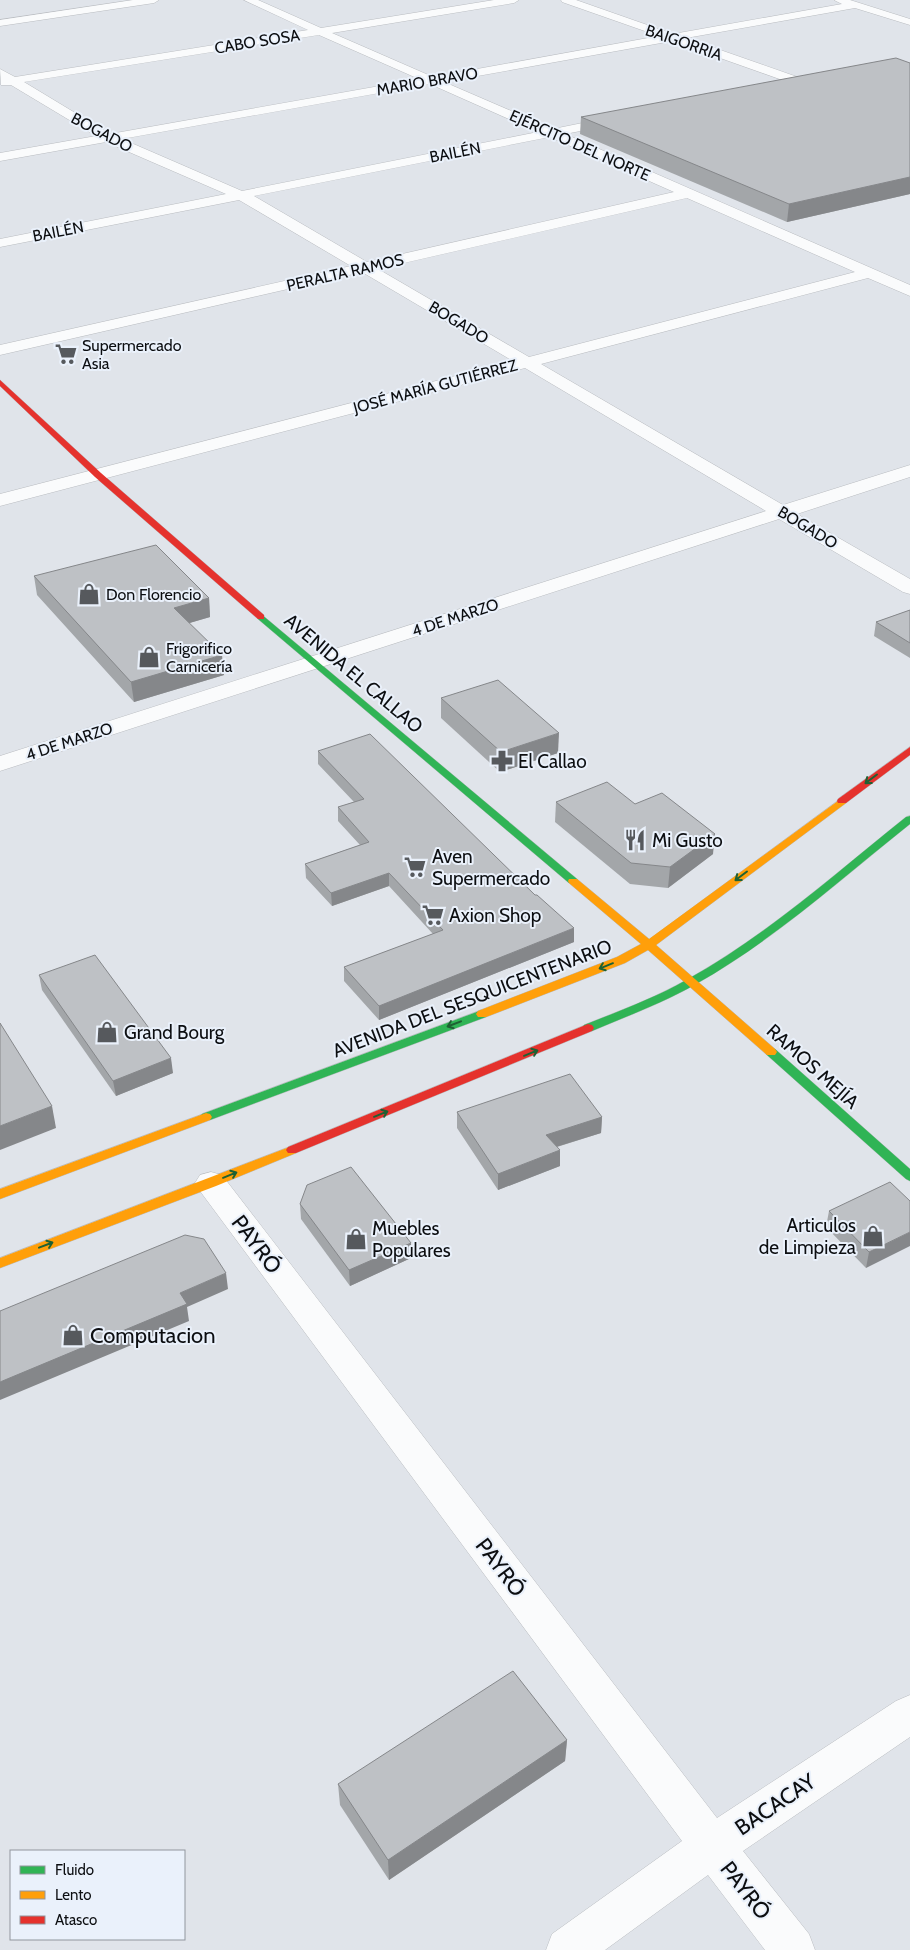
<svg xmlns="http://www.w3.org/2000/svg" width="910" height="1950" viewBox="0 0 910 1950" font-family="Cabin,sans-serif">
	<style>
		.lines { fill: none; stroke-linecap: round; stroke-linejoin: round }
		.street-casing { stroke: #b9bcc0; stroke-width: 1 }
		.fast-casing { stroke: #b9bcc0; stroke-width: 1 }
		.slow-casing { stroke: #b9bcc0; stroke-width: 1 }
		.jam-casing { stroke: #b9bcc0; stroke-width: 1 }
		.street { fill: #fafbfc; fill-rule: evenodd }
		.fast { fill: #30b455; fill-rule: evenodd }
		.slow { fill: #ff9f0a; fill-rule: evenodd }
		.jam { fill: #e5322d; fill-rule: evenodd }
		.wall { fill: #a3a6a9 }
		.shaded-wall { fill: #85878a }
		.building { fill: #bec1c5; stroke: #85878a }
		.oneway { stroke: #1e6133 }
		.labels { text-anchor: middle; stroke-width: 4; stroke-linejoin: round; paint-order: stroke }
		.far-street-label { font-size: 16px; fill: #0c0e11; stroke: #eaf1fb }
		.far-poi-label { font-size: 16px; fill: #0c0e11; stroke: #eaf1fb; text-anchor: start }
		.street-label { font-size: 19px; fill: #0c0e11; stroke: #eaf1fb }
		.poi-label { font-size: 19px; fill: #0c0e11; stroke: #eaf1fb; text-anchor: start }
		.near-street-label { font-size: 22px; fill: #0c0e11; stroke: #eaf1fb }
		.near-poi-label { font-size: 22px; fill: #0c0e11; stroke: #eaf1fb; text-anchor: start }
	</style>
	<rect width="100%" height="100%" fill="#e0e4ea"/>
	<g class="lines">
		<g class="street-casing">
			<g id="street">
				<path d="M133,0H159L154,3L0,26V20Z"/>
				<path d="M244,0H258L321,28L494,0H519L514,3L332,33L433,77L659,36L562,2L561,0H576L673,34L842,4L834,0H850L910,19V25L855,8L686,38L806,80L808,83L806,86L802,87L672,41L444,82L553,129L617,116L621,117L623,120L621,123L565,134L910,285V296L868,278L541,364L783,505L910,465V477L797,514L910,579V594L903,592L779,519L0,771V756L766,511L525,368L0,506V494L513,361L362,272L0,355V345L351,266L239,200L0,247V239L226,194L106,142L0,161V153L96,136L11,85H1L0,69L15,77L308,30ZM319,35L419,79L110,134L24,82ZM430,84L538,132L242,191L122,139ZM550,137L674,192L367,262L254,196ZM687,198L855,272L529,357L378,269Z"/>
				<path d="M211,1172L222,1175L717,1818L896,1701L910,1695V1737L743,1851L809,1934L815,1950H765L708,1875L605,1950H546L552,1934L682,1841L200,1191L195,1183L200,1175Z"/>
			</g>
		</g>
		<g class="fast-casing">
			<g id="fast">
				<path d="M261,614L577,879L578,881L577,883H569L258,619L257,617Z"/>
				<path d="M910,816V824C841,879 774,940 696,984C663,1003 627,1016 592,1031H584L582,1028L584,1025C619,1011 655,998 688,979C767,935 836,873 906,817Z"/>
				<path d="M482,1010L488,1014L486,1017L210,1120H202L200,1117L202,1114Z"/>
				<path d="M771,1048L775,1049L910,1169V1181L906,1179L767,1055L765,1052L767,1049Z"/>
			</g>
		</g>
		<g class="slow-casing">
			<g id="slow">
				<path d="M842,798L847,801L846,803L656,945L775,1049L777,1052L775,1055H767L648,950L625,963L486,1017H478L476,1014L478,1011L617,957L641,944L569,883L568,881L569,879H577L649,939Z"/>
				<path d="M206,1113L210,1114L212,1117L210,1120L0,1199V1189Z"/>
				<path d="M292,1146L296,1147L298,1150L296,1153L216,1186L0,1268V1258Z"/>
			</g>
		</g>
		<g class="jam-casing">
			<g id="jam">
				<path d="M0,380L101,473L264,615V619H258L95,477L0,386Z"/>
				<path d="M910,747V755L846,803H838L837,801L838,799Z"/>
				<path d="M588,1024L592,1025L594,1028L592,1031L296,1153H288L286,1150L288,1147Z"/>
			</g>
		</g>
		<use href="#street" class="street"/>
		<use href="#fast" class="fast"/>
		<use href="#slow" class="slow"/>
		<use href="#jam" class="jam"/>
	</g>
	<g class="wall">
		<path d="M910,63V194L787,222L580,134L581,117Z"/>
		<path d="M34,576L209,598L210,617L189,623L224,675L134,702L37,595Z"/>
		<path d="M910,610V658L874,636L876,622Z"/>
		<path d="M441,698L558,753L500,772L441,718Z"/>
		<path d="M318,751L574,942L379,1020L344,981V967L433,934L389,886L332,906L306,878L305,864L360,845L338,821V807L354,802L318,764Z"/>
		<path d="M556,802L635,804L713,854L668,888L630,884L555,822Z"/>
		<path d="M39,975L173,1073L116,1096L42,990Z"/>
		<path d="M457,1112L602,1117L601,1133L557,1147L560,1166L498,1190L457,1128Z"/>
		<path d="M910,1201L866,1268L826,1227L829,1211Z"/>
		<path d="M300,1204L411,1243V1258L350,1286L301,1219Z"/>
		<path d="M567,1740L565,1761L389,1880L340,1805L338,1784Z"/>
	</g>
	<g class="shaded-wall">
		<path d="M910,177V194L787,222L789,204Z"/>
		<path d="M209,598L210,617L176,627L174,608Z"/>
		<path d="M222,655L224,675L134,702L131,682Z"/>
		<path d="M559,733L558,753L500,772L501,752Z"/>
		<path d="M715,834L713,854L668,888L670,867Z"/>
		<path d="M389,873V886L332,906L331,893Z"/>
		<path d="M574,928V942L379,1020V1006Z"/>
		<path d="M171,1058L173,1073L116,1096L113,1081Z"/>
		<path d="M52,1106L56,1128L0,1150V1126Z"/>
		<path d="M602,1117L601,1133L546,1150V1135Z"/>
		<path d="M560,1150V1166L498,1190V1174Z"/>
		<path d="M910,1232V1246L866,1268L869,1252Z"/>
		<path d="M411,1243V1258L350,1286L349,1270Z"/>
		<path d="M226,1273L228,1289L187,1307L189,1321L0,1400V1382L180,1293Z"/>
		<path d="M567,1740L565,1761L389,1880L388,1860Z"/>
	</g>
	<g class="building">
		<path d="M896,58L910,63V177L789,204L581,117Z"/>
		<path d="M156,545L209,598L174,608L222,655L131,682L34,576Z"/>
		<path d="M910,610V643L876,622Z"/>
		<path d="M498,680L559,733L501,752L441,698Z"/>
		<path d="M370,734L535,895H537L574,928L379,1006L344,967L443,930L389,873L331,893L305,864L369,842L338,807L364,799L318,751Z"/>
		<path d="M607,782L635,804L662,793L715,834L670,867L631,863L556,802Z"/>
		<path d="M95,955L171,1058L113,1081L39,975Z"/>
		<path d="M0,1023L52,1106L0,1126Z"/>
		<path d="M570,1074L602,1117L546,1135L560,1150L498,1174L457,1112Z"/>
		<path d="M351,1167L411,1243L349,1270L300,1204L307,1185Z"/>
		<path d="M890,1182L910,1201V1232L869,1252L829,1211Z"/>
		<path d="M185,1235L204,1239L226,1273L180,1293L187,1304L0,1382V1311Z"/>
		<path d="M513,1671L567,1740L388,1860L338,1784Z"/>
	</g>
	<defs><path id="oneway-shaft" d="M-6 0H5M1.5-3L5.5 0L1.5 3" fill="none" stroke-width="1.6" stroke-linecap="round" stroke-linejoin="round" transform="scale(1.25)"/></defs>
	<g class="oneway">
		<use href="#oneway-shaft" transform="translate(871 779) rotate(143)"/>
		<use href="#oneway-shaft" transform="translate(741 876) rotate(143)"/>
		<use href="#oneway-shaft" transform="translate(606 966) rotate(158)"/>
		<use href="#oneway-shaft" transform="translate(454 1024) rotate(159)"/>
		<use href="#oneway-shaft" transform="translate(531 1053) rotate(-22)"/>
		<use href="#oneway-shaft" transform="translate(381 1114) rotate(-22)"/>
		<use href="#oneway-shaft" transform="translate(230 1175) rotate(-22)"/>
		<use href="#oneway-shaft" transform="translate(46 1245) rotate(-21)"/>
	</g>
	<defs>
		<g id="supermarket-bare" transform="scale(1.725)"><path d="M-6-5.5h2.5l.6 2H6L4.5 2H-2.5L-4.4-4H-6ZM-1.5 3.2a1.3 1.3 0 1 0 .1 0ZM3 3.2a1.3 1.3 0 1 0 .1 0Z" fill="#56595d" stroke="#eaf1fb" stroke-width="2.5" paint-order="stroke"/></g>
		<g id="shop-bare" transform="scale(1.725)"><path d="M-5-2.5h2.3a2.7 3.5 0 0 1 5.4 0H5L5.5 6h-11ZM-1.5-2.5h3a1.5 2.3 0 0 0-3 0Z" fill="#56595d" stroke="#eaf1fb" stroke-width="2.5" paint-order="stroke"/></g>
		<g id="pharmacy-bare" transform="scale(1.725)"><path d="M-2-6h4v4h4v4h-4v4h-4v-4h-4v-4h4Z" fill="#56595d" stroke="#eaf1fb" stroke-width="2.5" paint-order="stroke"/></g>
		<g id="restaurant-bare" transform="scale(1.725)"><path d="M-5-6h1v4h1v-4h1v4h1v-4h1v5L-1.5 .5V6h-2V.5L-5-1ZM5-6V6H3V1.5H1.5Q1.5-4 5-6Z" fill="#56595d" stroke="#eaf1fb" stroke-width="2.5" paint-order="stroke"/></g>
	</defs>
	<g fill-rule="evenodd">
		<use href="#supermarket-bare" x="66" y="354"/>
		<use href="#shop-bare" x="89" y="594"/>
		<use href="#shop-bare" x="149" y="657"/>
		<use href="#pharmacy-bare" x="502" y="761"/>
		<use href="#restaurant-bare" x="635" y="840"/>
		<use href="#supermarket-bare" x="415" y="867"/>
		<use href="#supermarket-bare" x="433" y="915"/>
		<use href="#shop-bare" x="107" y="1032"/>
		<use href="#shop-bare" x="873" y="1236"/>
		<use href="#shop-bare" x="356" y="1239"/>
		<use href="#shop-bare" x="73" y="1335"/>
	</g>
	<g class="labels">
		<g class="far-street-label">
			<text transform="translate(257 41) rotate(-9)" y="6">CABO SOSA</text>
			<text transform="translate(684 42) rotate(19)" y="6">BAIGORRIA</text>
			<text transform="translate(427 81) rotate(-10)" y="6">MARIO BRAVO</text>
			<text transform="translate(102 132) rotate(28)" y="6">BOGADO</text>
			<text transform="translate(580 145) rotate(24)" y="6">EJÉRCITO DEL NORTE</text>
			<text transform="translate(455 152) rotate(-11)" y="6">BAILÉN</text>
			<text transform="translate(58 231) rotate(-11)" y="6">BAILÉN</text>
			<text transform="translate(345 272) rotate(-13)" y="6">PERALTA RAMOS</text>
			<text transform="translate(459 322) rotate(31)" y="6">BOGADO</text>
			<text transform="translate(435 386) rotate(-15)" y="6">JOSÉ MARÍA GUTIÉRREZ</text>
			<text transform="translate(808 527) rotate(31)" y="6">BOGADO</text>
			<text transform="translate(455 617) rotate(-18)" y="6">4 DE MARZO</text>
			<text transform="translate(69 741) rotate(-18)" y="6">4 DE MARZO</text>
		</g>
		<g class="far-poi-label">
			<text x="82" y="351">Supermercado<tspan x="82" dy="18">Asia</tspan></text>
			<text x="106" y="600">Don Florencio</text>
			<text x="166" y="654">Frigorifico<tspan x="166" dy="18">Carnicería</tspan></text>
		</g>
		<g class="street-label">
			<text transform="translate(354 673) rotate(40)" y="7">AVENIDA EL CALLAO</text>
			<text transform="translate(472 998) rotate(-21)" y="7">AVENIDA DEL SESQUICENTENARIO</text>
			<text transform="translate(813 1066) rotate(42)" y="7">RAMOS MEJÍA</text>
		</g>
		<g class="poi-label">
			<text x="518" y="768">El Callao</text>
			<text x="652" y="847">Mi Gusto</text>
			<text x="432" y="863">Aven<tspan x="432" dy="22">Supermercado</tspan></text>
			<text x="449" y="922">Axion Shop</text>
			<text x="124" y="1039">Grand Bourg</text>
			<text x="856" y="1232" text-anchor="end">Articulos<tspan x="856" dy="22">de Limpieza</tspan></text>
			<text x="372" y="1235">Muebles<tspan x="372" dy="22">Populares</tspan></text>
		</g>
		<g class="near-street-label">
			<text transform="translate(257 1244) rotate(53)" y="8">PAYRÓ</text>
			<text transform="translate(501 1567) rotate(53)" y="8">PAYRÓ</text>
			<text transform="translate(775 1804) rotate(-34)" y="8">BACACAY</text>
			<text transform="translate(746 1890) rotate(52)" y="8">PAYRÓ</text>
		</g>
		<g class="near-poi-label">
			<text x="90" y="1343">Computacion</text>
		</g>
	</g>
	<rect x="10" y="1850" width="175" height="90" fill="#eaf1fb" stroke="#91969d"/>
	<rect x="20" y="1866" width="25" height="8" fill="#30b455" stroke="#91969d"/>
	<text x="55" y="1875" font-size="15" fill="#0c0e11">Fluido</text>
	<rect x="20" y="1891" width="25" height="8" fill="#ff9f0a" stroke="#91969d"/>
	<text x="55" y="1900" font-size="15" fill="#0c0e11">Lento</text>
	<rect x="20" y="1916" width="25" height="8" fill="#e5322d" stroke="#91969d"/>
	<text x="55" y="1925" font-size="15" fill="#0c0e11">Atasco</text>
</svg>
